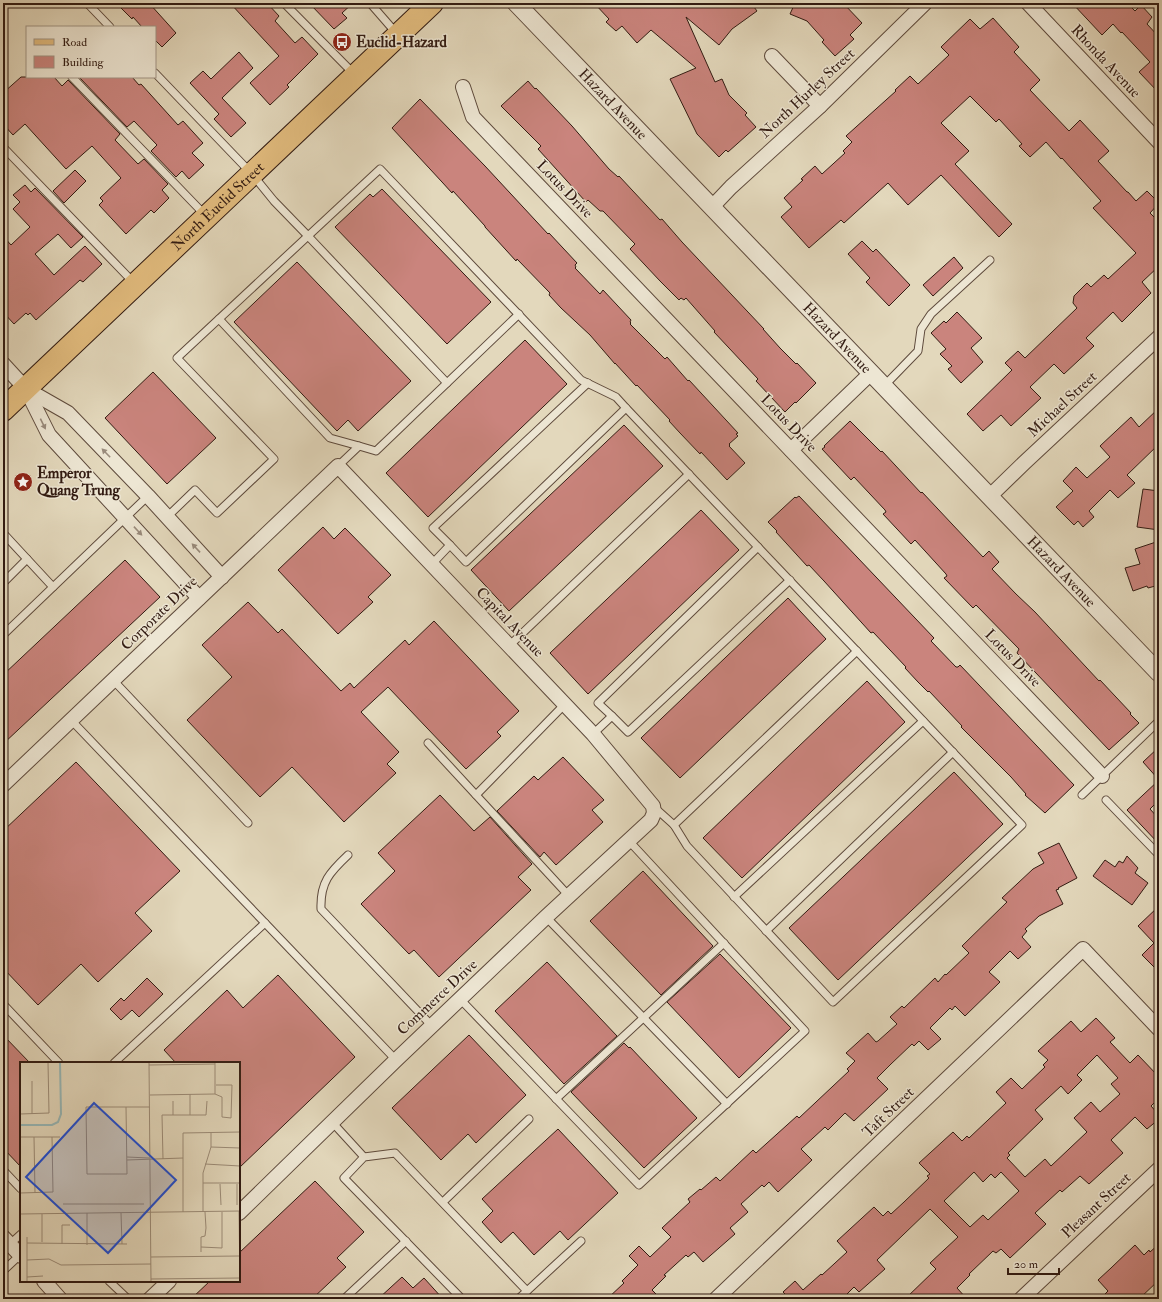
<svg xmlns="http://www.w3.org/2000/svg" width="1162" height="1302" viewBox="0 0 1162 1302" font-family="'IM FELL Double Pica',serif">
	<style>
		.building { fill: #ca847d; stroke: #321b12; fill-rule: evenodd }
		.lines { fill: none; stroke-linecap: round; stroke-linejoin: round }
		.service-casing { stroke: #5e4a3c; stroke-width: 9 }
		.minor-casing { stroke: #5e4a3c; stroke-width: 16 }
		.tertiary-casing { stroke: #5e4a3c; stroke-width: 19 }
		.primary-casing { stroke: #321b12; stroke-width: 24 }
		.service { stroke: #ede6d3; stroke-width: 7 }
		.minor { stroke: #ede6d3; stroke-width: 14 }
		.tertiary { stroke: #ede6d3; stroke-width: 17 }
		.primary { stroke: #e2bc7e; stroke-width: 22 }
		.oneway { fill: #998b7c }
		.labels { text-anchor: middle; stroke-width: 3; stroke-linejoin: round; paint-order: stroke }
		.poi-label { font-size: 15px; font-weight: bold; fill: #321b12; stroke: #ede6d3; text-anchor: start }
		.street-label { font-size: 15px; fill: #321b12; stroke: #ede6d3 }
		.inset-river { fill: none; stroke: #97b8b8; stroke-width: 2 }
		.inset-road { fill: none; stroke: #9c8c78; stroke-width: 1 }
		.view { fill: #1d4ed8; fill-opacity: 0.15; stroke: #1d4ed8; stroke-width: 2 }
		.inset-edge { fill: none; stroke: #321b12; stroke-width: 2 }
	</style>
	<rect width="100%" height="100%" fill="#e3d8bc"/>
	<filter id="stains"><feTurbulence type="fractalNoise" baseFrequency=".005" numOctaves="4"/><feColorMatrix values="0 0 0 0 .2 0 0 0 0 .09 0 0 0 0 .02 0 0 0 .5 -.17"/></filter>
	<radialGradient id="worn" r=".72"><stop offset=".6" stop-color="#630" stop-opacity="0"/><stop offset="1" stop-color="#630" stop-opacity=".3"/></radialGradient>
	<g class="building">
		<path d="M116,3H149L176,33L162,47L155,40V27H142L133,17L132,19Z"/>
		<path d="M230,3H267L279,16L275,21L295,43L302,37L318,54L287,85L289,87L270,105L250,83L279,56Z"/>
		<path d="M309,3H353L342,13L347,18L334,29Z"/>
		<path d="M594,3H751L757,11L732,29L719,45L686,17L715,82L722,79L729,95L747,113L745,115L756,127L728,152L726,150L719,157L697,134L670,79L696,68L651,30L637,43L622,26L616,31L606,22L609,19Z"/>
		<path d="M795,3H843L862,23L850,35L854,39L835,56L822,42L824,40L807,21L790,14Z"/>
		<path d="M1072,3H1127L1135,11L1141,5L1152,17L1147,24L1159,37V93L1139,72L1150,62L1122,32L1121,33L1113,24L1102,35Z"/>
		<path d="M993,18L1019,47L1014,52L1040,80L1030,90L1069,131L1080,120L1109,151L1098,161L1127,192H1128L1136,201L1147,191L1159,203L1150,213L1159,222V266L1142,282L1151,293L1122,322L1113,312L1086,338L1094,346L1064,374L1054,364L1030,387L1041,398L1025,413L1011,426L1001,415L983,431L967,414L1012,370L1005,363L1018,351L1025,358L1077,308L1073,303L1074,296L1087,283L1091,287L1104,275L1108,279L1136,253L1093,208L1101,201L1062,158L1061,159L1046,142L1030,157L1019,146L1022,144L999,119L996,122L970,96L941,123L969,151L955,164L1012,224L999,237L941,175L908,205L888,183L844,223L841,220L809,248L781,217L792,207L784,198L803,180L801,179L815,166L822,174L845,153L843,151L852,142L846,136L896,91L895,90L910,76L918,84L949,55L941,47L970,19L980,29Z"/>
		<path d="M239,52L253,68L222,98L246,123L231,137L214,119L219,114L190,83L203,71L211,79Z"/>
		<path d="M21,77H54L62,86L68,80L120,134L115,140L138,164L144,159L168,184L162,190L169,198L154,213L151,210L126,234L99,205L103,201L100,198L121,178L92,146L66,169L25,124L13,135L3,124V93Z"/>
		<path d="M79,77H132L139,85L141,84L178,125L183,121L203,143L192,153L204,165L189,179L182,171L176,177L151,151L157,145L134,121L127,127Z"/>
		<path d="M528,81L535,89L536,88L572,126L609,169L618,177L619,176L660,220L662,219L682,242L764,329H763L780,348L796,364L797,363L816,383L796,403L795,402L785,412L756,381L758,379L714,332L715,331L686,298L684,300L681,298L679,300L660,281L630,249L635,244L603,211H600L588,200L586,202L538,149L541,146L501,106Z"/>
		<path d="M420,99L485,166L548,234L549,233L577,263L575,265L576,267L575,268L600,294L603,290L631,320L630,322L631,323L630,324L665,359L667,357L688,381L689,380L738,433L736,434L738,436L729,444L730,445L729,446L745,463L727,480L701,452L700,454L680,433L669,421L670,420L637,385L636,386L615,363V364L590,335L561,308L549,295L550,293L517,259L516,261L485,227V226L453,191L452,193L442,182L392,128Z"/>
		<path d="M75,170L86,181L64,203L53,191Z"/>
		<path d="M25,185L31,192L35,188L83,237L71,248L58,234L35,254L54,275L85,246L102,264L83,282L80,280L36,320L30,313L28,315L26,313L14,324L3,312V236L11,245L30,227L13,209L20,202L13,195Z"/>
		<path d="M382,189L491,302L447,344L335,227L370,194L373,197Z"/>
		<path d="M862,241L873,252L876,249L910,285L889,306L866,282L870,278L848,254Z"/>
		<path d="M954,257L963,268L933,296L923,285Z"/>
		<path d="M297,262L411,381L358,431L348,420L337,431L234,322Z"/>
		<path d="M957,312L982,338L971,348L983,362L961,383L948,369L952,366L940,354L946,349L931,333L944,321L946,323Z"/>
		<path d="M525,340L567,384L428,517L386,473Z"/>
		<path d="M153,372L216,438L167,484L105,418Z"/>
		<path d="M1159,408V444L1127,475L1135,483L1118,498L1110,490L1089,511L1094,517L1083,527L1078,521L1074,525L1056,507L1073,491L1063,481L1076,467L1087,478L1110,457L1100,446L1131,417L1139,427Z"/>
		<path d="M850,421L881,452L882,451L921,493L922,492L983,557L989,551L999,562L992,569L1016,594L1035,612L1099,681L1100,680L1131,713L1130,714L1139,723L1109,750L1017,653L1019,649L976,605L973,608L944,578L947,576L946,574L915,540L911,544L883,514L886,512L885,510L854,477L851,480L822,449L825,447L824,446Z"/>
		<path d="M624,425L663,466L509,611L471,570Z"/>
		<path d="M1143,489L1159,491V530L1137,527Z"/>
		<path d="M799,496L934,638L931,641L956,667H958L960,665L1074,785L1045,813L1025,795L1026,794L1011,777L961,727L962,726L929,691L928,692L918,682L905,668L906,667L873,632L871,633L824,581L809,565L807,566L776,532L777,531L768,522L795,497L796,498Z"/>
		<path d="M701,510L739,550L588,694L550,653Z"/>
		<path d="M323,527L334,539L345,528L391,575L368,597L373,602L338,634L278,570Z"/>
		<path d="M1159,541V585L1148,588L1147,586L1133,591L1125,568L1140,564L1135,549Z"/>
		<path d="M125,560L160,597L3,744V675Z"/>
		<path d="M788,598L826,639L680,778L641,738Z"/>
		<path d="M248,602L278,633L282,629L341,691L350,683L354,688L405,640L409,645L434,621L519,711L497,732L501,736L466,769L388,687L361,712L399,752L387,764L396,773L344,822L292,767L260,797L187,720L232,677L202,645Z"/>
		<path d="M867,681L905,722L742,878L703,838Z"/>
		<path d="M1159,747V780L1143,762Z"/>
		<path d="M563,757L604,800L592,810L603,822L556,865L544,852L540,857L497,811L534,776L538,780Z"/>
		<path d="M76,762L180,871L135,913L152,931L98,982L81,964L38,1005L3,968V831Z"/>
		<path d="M954,772L1003,824L838,980L789,928Z"/>
		<path d="M1159,780V800L1150,809L1159,819V844L1127,810Z"/>
		<path d="M440,795L474,831L490,817L532,864L518,877L531,890L439,977L414,950L409,954L361,904L395,871L378,853Z"/>
		<path d="M1059,843L1077,878L1058,888L1059,889L1056,890L1063,904L1039,916L1025,929L1027,931L1022,937L1031,947L1018,959L1010,951L989,972L1000,982L965,1016L955,1006L952,1010L950,1008L930,1028L941,1039L928,1050L919,1041L914,1046L912,1044L891,1064L877,1078L888,1089L854,1121L845,1113L828,1130L825,1127L801,1149L812,1160L778,1192L769,1182L764,1187L762,1185L741,1204L748,1212L730,1228L735,1234L703,1262L694,1252L688,1257L686,1255L664,1275L666,1276L652,1290L661,1299H607L624,1283L622,1281L638,1265L629,1256L639,1246L650,1257L671,1237L662,1228L690,1202L688,1199L700,1189L701,1190L716,1177L720,1181L753,1150L756,1153L797,1116L799,1118L849,1071L847,1069L855,1061L846,1053L868,1033L876,1042L878,1041L897,1024L890,1017L902,1006L904,1008L935,978L938,982L945,974L946,975L969,953L962,946L1007,902L1002,898L1033,869L1044,863L1038,853Z"/>
		<path d="M1127,856L1138,868L1135,873L1148,883L1132,905L1093,876L1105,860L1115,867L1119,861L1123,863Z"/>
		<path d="M643,871L713,946L661,995L590,921Z"/>
		<path d="M1159,906V972L1142,955L1154,943L1138,926Z"/>
		<path d="M720,954L791,1028L739,1078L667,1002Z"/>
		<path d="M547,962L617,1036L564,1084L495,1011Z"/>
		<path d="M278,975L355,1057L239,1168V1063H176L164,1050L227,990L243,1008Z"/>
		<path d="M147,978L163,994L139,1017L132,1010L121,1020L110,1009L121,998L124,1001Z"/>
		<path d="M1096,1018L1115,1038L1110,1042L1130,1063L1138,1055L1159,1077V1098L1151,1106L1159,1115V1119L1147,1129L1135,1117L1111,1140L1123,1153L1089,1184L1080,1176L1062,1192L1060,1190L1035,1213L1046,1224L1010,1258L1001,1249L996,1253L993,1251L969,1274L970,1275L957,1288L967,1299H905L936,1269L930,1263L958,1237L930,1209L877,1260L885,1269L859,1292L854,1287L842,1299H790L783,1292L795,1281L803,1290L821,1274L822,1275L847,1252L837,1241L874,1207L883,1216L888,1211L891,1214L904,1202L929,1178L927,1176L930,1174L919,1163L953,1132L962,1141L967,1136L969,1138L1006,1103L996,1092L1011,1078L1022,1089L1045,1067L1043,1065L1048,1060L1038,1051L1071,1021L1081,1032ZM1097,1055L1118,1078L1111,1084L1120,1094L1100,1112L1091,1102L1074,1118L1087,1132L1051,1166L1045,1159L1025,1177L1007,1158L1010,1155L1008,1153L1043,1119L1035,1110L1061,1086L1068,1094L1082,1080L1077,1075ZM974,1172L983,1182L991,1174L995,1178L1001,1172L1019,1191L988,1220L983,1215L970,1227L944,1201Z"/>
		<path d="M3,1035L30,1063H21V1167L3,1148Z"/>
		<path d="M469,1035L526,1095L476,1143L468,1134L441,1160L392,1108Z"/>
		<path d="M624,1043L629,1048L630,1047L697,1118L644,1168L571,1092Z"/>
		<path d="M558,1129L618,1193L568,1240L560,1231L534,1255L513,1232L501,1243L482,1222L493,1211L482,1199Z"/>
		<path d="M315,1181L364,1232L337,1258L346,1267L312,1299H191L210,1281H239V1253Z"/>
		<path d="M1159,1244V1280L1139,1299H1100L1108,1291L1098,1280L1111,1268L1135,1245L1144,1255L1149,1250L1150,1252Z"/>
		<path d="M402,1277L413,1288L424,1278L443,1299H378Z"/>
	</g>
	<g class="lines">
		<g class="service-casing">
			<g id="service">
				<path d="M87,3L110,27"/>
				<path d="M284,3L354,74"/>
				<path d="M370,3L397,34"/>
				<path d="M155,73L252,174L274,201L308,236L380,169L581,380L616,397L626,408L1022,825L833,1002L687,846L674,825L654,807"/>
				<path d="M72,77L205,215"/>
				<path d="M3,147L134,283"/>
				<path d="M219,319L330,438L359,446L338,466"/>
				<path d="M884,386L918,351L921,329L931,314L990,260"/>
				<path d="M359,446L376,451L519,314"/>
				<path d="M167,517L195,490L217,513L274,459L177,358L308,236L447,383"/>
				<path d="M3,533L53,587"/>
				<path d="M450,545L433,528L588,383"/>
				<path d="M432,564L450,545L466,562L626,408"/>
				<path d="M3,583L27,559"/>
				<path d="M3,635L148,496"/>
				<path d="M509,646L689,474"/>
				<path d="M113,680L248,823"/>
				<path d="M612,716L598,703L758,547"/>
				<path d="M71,720L396,1060"/>
				<path d="M593,734L612,716L628,732L790,580"/>
				<path d="M428,743L476,795L565,704"/>
				<path d="M476,795L569,896"/>
				<path d="M1082,795L1159,721"/>
				<path d="M1106,800L1159,855"/>
				<path d="M674,825L857,651"/>
				<path d="M348,855C330,872 320,882 321,909L432,1026"/>
				<path d="M734,897L923,721"/>
				<path d="M546,917L727,1104"/>
				<path d="M766,931L953,752"/>
				<path d="M460,999L639,1185L805,1031L629,841"/>
				<path d="M3,1004L59,1063"/>
				<path d="M114,1063L265,923"/>
				<path d="M556,1099L724,943"/>
				<path d="M332,1122L364,1157"/>
				<path d="M3,1170L21,1189"/>
				<path d="M443,1202L529,1119"/>
				<path d="M10,1244L21,1234"/>
				<path d="M3,1271L20,1255"/>
				<path d="M109,1281L128,1299"/>
				<path d="M527,1291L581,1241"/>
				<path d="M344,1299L406,1241"/>
				<path d="M462,1299L344,1178L364,1157L395,1153L527,1291L518,1299"/>
			</g>
		</g>
		<g class="minor-casing">
			<g id="minor">
				<path d="M1028,3L1159,142"/>
				<path d="M772,56L820,106"/>
				<path d="M463,87L473,117L1102,776"/>
				<path d="M712,207L731,187L820,106L925,3"/>
				<path d="M3,364L26,389L68,413L148,496L222,577"/>
				<path d="M26,389L49,435L199,598"/>
				<path d="M791,450L871,373"/>
				<path d="M989,497L1024,463L1159,337"/>
				<path d="M3,785L338,466L593,734L653,806L654,813L651,820L546,917L396,1060L239,1213"/>
				<path d="M3,1237L21,1256"/>
				<path d="M44,1281L60,1299"/>
				<path d="M150,1299L169,1281"/>
				<path d="M716,1299L1083,949L1159,1029"/>
				<path d="M1021,1299L1159,1169"/>
			</g>
		</g>
		<g class="tertiary-casing">
			<g id="tertiary">
				<path id="s1" d="M516,3L1159,673"/>
			</g>
		</g>
		<g class="primary-casing">
			<g id="primary">
				<path id="s2" d="M3,410L432,3"/>
			</g>
		</g>
		<use href="#service" class="service"/>
		<use href="#minor" class="minor"/>
		<use href="#tertiary" class="tertiary"/>
		<use href="#primary" class="primary"/>
	</g>
	<defs><path id="oneway-solid" d="M-6-.8H1V-3.2L6.5 0L1 3.2V.8H-6Z"/></defs>
	<g class="oneway">
		<use href="#oneway-solid" transform="translate(43 424) rotate(64)"/>
		<use href="#oneway-solid" transform="translate(106 453) rotate(-134)"/>
		<use href="#oneway-solid" transform="translate(138 531) rotate(47)"/>
		<use href="#oneway-solid" transform="translate(196 548) rotate(-133)"/>
	</g>
	<defs>
		<g id="bus-disc" transform="scale(1)"><circle r="9.5" fill="#8f2418" stroke="#ede6d3"/><path d="M-5-6H5V4H4V6H2V4H-2V6H-4V4H-5ZM-3.5-4V0h7V-4ZM-3.5 1.2v1.5H-2V1.2ZM2 1.2v1.5H3.5V1.2Z" fill="#fff"/></g>
		<g id="sight-disc" transform="scale(1)"><circle r="9.5" fill="#8f2418" stroke="#ede6d3"/><path d="M0-6L1.8-2.2L6-1.7L2.9 1.2L3.7 5.4L0 3.3L-3.7 5.4L-2.9 1.2L-6-1.7L-1.8-2.2Z" fill="#fff"/></g>
	</defs>
	<g fill-rule="evenodd">
		<use href="#bus-disc" x="342" y="42"/>
		<use href="#sight-disc" x="23" y="482"/>
	</g>
	<g class="labels">
		<g class="poi-label">
			<text x="356" y="47">Euclid-Hazard</text>
			<text x="37" y="478">Emperor<tspan x="37" dy="17">Quang Trung</tspan></text>
		</g>
		<g class="street-label">
			<text transform="translate(1106 61) rotate(47)" y="5">Rhonda Avenue</text>
			<text transform="translate(807 93) rotate(-43)" y="5">North Hurley Street</text>
			<text dy="5" stroke="none"><textPath href="#s1" startOffset="140">Hazard Avenue</textPath></text>
			<text transform="translate(565 189) rotate(46)" y="5">Lotus Drive</text>
			<text dy="5" stroke="none"><textPath href="#s2" startOffset="296">North Euclid Street</textPath></text>
			<text dy="5" stroke="none"><textPath href="#s1" startOffset="464">Hazard Avenue</textPath></text>
			<text transform="translate(1062 404) rotate(-43)" y="5">Michael Street</text>
			<text transform="translate(789 423) rotate(46)" y="5">Lotus Drive</text>
			<text dy="5" stroke="none"><textPath href="#s1" startOffset="788">Hazard Avenue</textPath></text>
			<text transform="translate(159 613) rotate(-44)" y="5">Corporate Drive</text>
			<text transform="translate(510 622) rotate(46)" y="5">Capital Avenue</text>
			<text transform="translate(1013 658) rotate(46)" y="5">Lotus Drive</text>
			<text transform="translate(437 997) rotate(-43)" y="5">Commerce Drive</text>
			<text transform="translate(888 1112) rotate(-44)" y="5">Taft Street</text>
			<text transform="translate(1096 1205) rotate(-43)" y="5">Pleasant Street</text>
		</g>
	</g>
	<g transform="translate(20 1062)">
		<rect width="220" height="220" fill="#e3d8bc"/>
		<path class="inset-river" d="M0,63H32L38,60L41,52L40,0"/>
		<path class="inset-road" d="M129,0L131,220M129,3L195,2M12,19V52M195,32V0M130,33L195,32L202,35V55L211,56L212,23H196M153,39V53M106,45L107,112H67L66,45H130M0,52L29,51L28,0M170,53V32M0,75H40M14,75L15,131M191,85L220,86M107,95L129,96M143,97L142,53H186L187,39M107,98L163,96M185,102L220,104M183,121H220M200,122L201,143M217,122V143M0,131L33,130L32,75M43,142H124M219,149L220,220M163,150V71L220,70M183,150V111L191,85V71M67,151V183M101,151L102,182M0,152L220,149M22,152V180M7,175V220M7,181L107,182M42,182V163H50M181,185L202,186V150M181,190V175L185,174L186,166L185,150M131,195L219,194M7,198L29,197L41,203L131,202M7,215L23,214M131,217L220,216"/>
		<path class="view" d="M74,41L156,118L88,191L6,115Z"/>
		<rect width="220" height="220" class="inset-edge"/>
	</g>
	<rect width="1162" height="1302" fill="none" stroke="#e3d8bc" stroke-width="16"/>
	<rect x="4" y="4" width="1154" height="1294" fill="none" stroke="#321b12" stroke-width="2"/>
	<rect x="8" y="8" width="1146" height="1286" fill="none" stroke="#321b12"/>
	<rect x="26" y="26" width="130" height="52" fill="#ede6d3" stroke="#a29586"/>
	<rect x="34" y="39" width="20" height="6" fill="#e2bc7e" stroke="#a29586"/>
	<text x="62" y="46" font-size="12" fill="#321b12">Road</text>
	<rect x="34" y="56" width="20" height="12" fill="#ca847d" stroke="#a29586"/>
	<text x="62" y="66" font-size="12" fill="#321b12">Building</text>
	<path d="M1008 1268v6h51v-6" fill="none" stroke="#321b12" stroke-width="2"/>
	<text x="1014" y="1268" font-size="12" fill="#321b12" stroke="#ede6d3" stroke-width="3" paint-order="stroke">20 m</text>
	<rect width="100%" height="100%" filter="url(#stains)"/>
	<rect width="100%" height="100%" fill="url(#worn)"/>
</svg>
